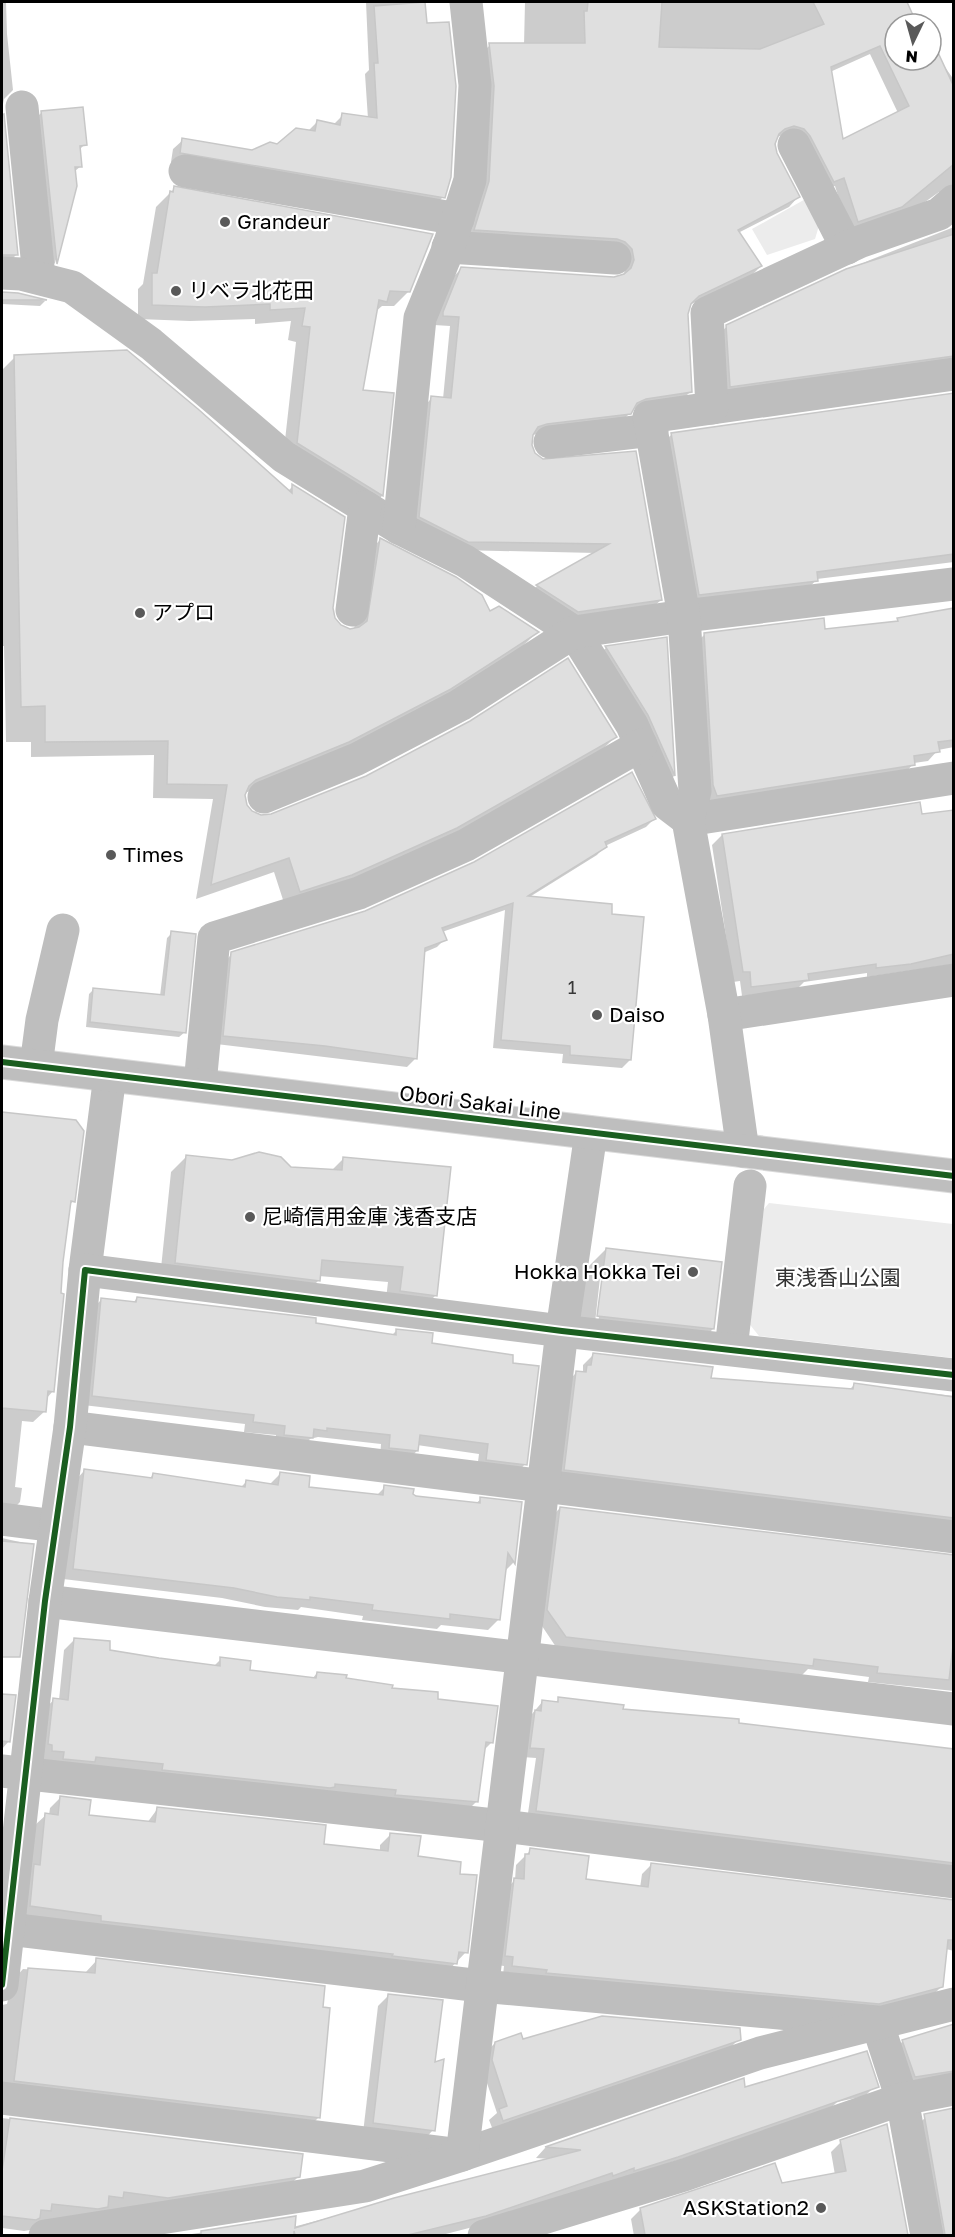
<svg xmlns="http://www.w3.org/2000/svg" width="955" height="2237" viewBox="0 0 955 2237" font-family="'Golos Text','Noto Sans JP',sans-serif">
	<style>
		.green { fill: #ececec }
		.shadow { fill: #0003; fill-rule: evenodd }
		.building { fill: #dfdfdf; stroke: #c7c7c7; stroke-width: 1.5; fill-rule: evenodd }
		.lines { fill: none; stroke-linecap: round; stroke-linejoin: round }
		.major-casing { stroke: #dbdbdb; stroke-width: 35 }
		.minor { stroke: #bebebe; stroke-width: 33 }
		.major { stroke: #bebebe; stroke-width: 33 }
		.cycleway-casing { stroke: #fff; stroke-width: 10 }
		.cycleway { stroke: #1b5e20; stroke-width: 6 }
		.poi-dot { fill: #595959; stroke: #fff; stroke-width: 2 }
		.labels { text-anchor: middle; stroke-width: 4.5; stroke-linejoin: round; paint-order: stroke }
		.number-label { font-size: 18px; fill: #383838 }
		.poi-label { font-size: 21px; fill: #000; stroke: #fff; text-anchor: start }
		.street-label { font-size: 21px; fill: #000; stroke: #fff }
		.park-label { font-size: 21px; fill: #333; stroke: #fff }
	</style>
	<rect width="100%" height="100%" fill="#fff"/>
	<g class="green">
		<path d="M809,197L821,219L815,239L767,255L752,229Z"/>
		<path d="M769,1203L953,1224V1358L759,1336L747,1321L764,1209Z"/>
	</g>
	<g class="shadow">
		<path d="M2,2H6L7,34L13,90L4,99L2,109L16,255L11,260H2Z"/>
		<path d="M366,2H421L443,197L434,206L171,162L173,149L183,140L252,152L277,145L308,131L317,122L333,125L343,115L368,119L365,74L369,70Z"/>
		<path d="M525,2H905L915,24H895V60H931V47L954,80V194L939,192L918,207L849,231L835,186L824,190L784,135L776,137V154L798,197L789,207L738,233L761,266L751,276L689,305L687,314L691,391L681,401L635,408L620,423L531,435L530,445L533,454L661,600L651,609L568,621L528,595L537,586L596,553L458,550L410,526L422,408L432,398L443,399L450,326L434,325L452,278L462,268L614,278L623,276L625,270L465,239L481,54L490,45H524ZM870,54L898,113L842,142L830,72Z"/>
		<path d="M42,112L85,144L79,150L81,166L75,171L76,186L55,263L52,266L37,117Z"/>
		<path d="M175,188L409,291L394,306H382L375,312L361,392L392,395L382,496L368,510L283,458L296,342L288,340L291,321L255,324V319L190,321L138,319V289L143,284L156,207Z"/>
		<path d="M954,227V367L721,395L718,336L727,326L870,260Z"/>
		<path d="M2,292L45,301L40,306L2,304Z"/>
		<path d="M15,357L288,491L293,486L334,618L340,626L354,630L365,555L380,540L490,613L537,632L522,647L434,704L332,757L245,793L246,805L251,813L261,817L615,737L600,752L441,843L285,906L274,872L196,899L213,799L153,798L154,755L31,757V742H6L4,646H2V370Z"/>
		<path d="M954,395V562L817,579L807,590L690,604L662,444L672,434Z"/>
		<path d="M954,610V747L938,750L928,761L914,763L904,774L707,806L695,644L705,634L824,631L895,623L898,620Z"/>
		<path d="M665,639L674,776L664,786L595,658L606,648Z"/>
		<path d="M954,811V964L867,977V973L804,982L797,989L742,996L740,981L733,982L712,845L722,835Z"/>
		<path d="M654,819L646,827L605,846L597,855L528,898L630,1060L622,1068L562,1063L563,1054L493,1048L505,910L442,932L445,939L437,947L423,953L415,1059L407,1067L216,1044L224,962L232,954Z"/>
		<path d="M172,933L185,1032L179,1037L86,1027L89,994L94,989L160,996L167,938Z"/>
		<path d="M2,1113L75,1122L73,1201L69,1206L62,1262L53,1391L46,1399L45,1411L33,1422L22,1421L15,1487L22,1488L20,1502L9,1513H2Z"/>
		<path d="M187,1156L331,1171L343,1159L436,1295L420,1311L385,1307L388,1282L319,1276V1280L303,1296L160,1278L171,1172Z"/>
		<path d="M606,1249L713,1329L693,1348L578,1335L586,1269ZM601,1269H605L598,1324L595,1323Z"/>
		<path d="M137,1298L391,1336L397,1330L430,1345L525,1464L516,1474L477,1469L479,1454L417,1445V1451L407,1460L380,1457L381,1444L318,1437L310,1439L302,1447L275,1444L276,1435L244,1432L245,1424L83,1405L92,1309L102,1299L133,1303Z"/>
		<path d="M593,1355L710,1379L849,1390L854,1385L954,1396V1531L555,1479L567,1382L577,1372L583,1371V1365Z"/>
		<path d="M84,1471L149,1479L153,1475L240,1488L246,1482L269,1485L280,1474L307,1488L376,1496L385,1487L415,1497L475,1504L481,1499L521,1503L513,1563L504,1572L499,1619L488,1630L441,1625L437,1629L362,1620L363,1616L301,1607L298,1610L265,1607L222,1598L63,1579L74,1482Z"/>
		<path d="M560,1508L954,1557V1691L868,1682L869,1677L808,1669L802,1675L556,1647L538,1620L550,1518Z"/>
		<path d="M2,1538L33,1545L12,1620L2,1619Z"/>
		<path d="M75,1639L108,1651L213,1667L221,1659L249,1672L312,1679L317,1673L436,1700L492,1742L483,1751L477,1801L466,1812L42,1761L43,1710L54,1700H59L64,1650Z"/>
		<path d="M2,1695L14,1696L9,1741L2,1749Z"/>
		<path d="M559,1699L621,1710L954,1750V1875L527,1820L536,1758L522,1757L526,1721L543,1701L555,1703Z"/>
		<path d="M60,1798L88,1817L147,1823L158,1808L323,1845L380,1851V1845L391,1834L417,1857L466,1952L445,1974L20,1916L35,1825L46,1815H49L50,1808Z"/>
		<path d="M531,1850L584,1881L640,1888L642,1874L651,1865L954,1902V1951L946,1949L941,1987L932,1996L869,2012L503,1975L504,1966L496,1965L506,1889L515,1880L516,1865Z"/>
		<path d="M97,1960L328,2009L318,2118L307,2129L2,2091V2005L7,2004L12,1981L23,1969L85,1973Z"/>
		<path d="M389,1995L433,2065V2130L423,2141L363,2133L378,2006Z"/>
		<path d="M954,2027V2077L905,2086L894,2050L903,2041Z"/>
		<path d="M739,2039L729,2049L493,2130L489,2120L497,2113L483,2071L485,2053L495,2043Z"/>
		<path d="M743,2080L744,2089L876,2085L865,2096L837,2102L828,2111L473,2227L438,2236H179L294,2218L293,2227L551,2159L536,2158L545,2148Z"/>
		<path d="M954,2116V2236H935L915,2127L925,2118Z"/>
		<path d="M2,2118L301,2155L299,2176L287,2188L24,2231L2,2228Z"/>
		<path d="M886,2126L906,2236H634L631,2219L641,2209L835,2175L831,2152L841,2142Z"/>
	</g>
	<g class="building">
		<path d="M425,2L427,23L449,22L456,86L451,177L445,198L180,153L182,138L252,150L270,142L277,144L296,128L315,131L317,120L340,125L342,113L377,118L374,63H378L374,6Z"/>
		<path d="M588,2H662L659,47L760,49L824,24L813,2H907L917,24H895V60H931V45L934,44L954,87V164L902,207L858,222L844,178L834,182L810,136L804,129L794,126L785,129L779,134L775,144L777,153L800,197L738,230L762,266L699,296L691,304L688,314L692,392L646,399L637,403L631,414L547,424L538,427L533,435L532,445L535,453L543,459L636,451L662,600L578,612L536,585L609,544L468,542L419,517L431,396L451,398L459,317L443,316V312L461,267L614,277L624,274L631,268L634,260L632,249L625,242L617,239L474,230L489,181L494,86L489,43H585L584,11H587ZM880,46L909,106L843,139L831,67Z"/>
		<path d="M83,107L87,145L80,146L82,167H75L77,186L57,264L41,111Z"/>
		<path d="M4,114L18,255H2V115Z"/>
		<path d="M174,186L433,234L410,292L390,291L387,302L379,300L363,390L394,393L383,496L297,443L310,327L302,326L305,308L270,310V304L205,307L152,305V273H157L170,191L173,192Z"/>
		<path d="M954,234V356L730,387L726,325L846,269Z"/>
		<path d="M2,292L18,293L47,300H2Z"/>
		<path d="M127,350L198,409L292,493V484L345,517L333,608L335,618L341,625L350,629L359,627L367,621L380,538L456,577L482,595L490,611L499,606L539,632L451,689L349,742L256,780L249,786L245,795L247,805L252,811L261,815L271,814L366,776L470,721L568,658L617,737L457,828L352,875L300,892L289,858L211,885L227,785L167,784L168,741L45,742V706L21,707L14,355Z"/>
		<path d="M954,393V554L817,572L818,581L699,595L671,433Z"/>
		<path d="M954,608V740L938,742L940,752L914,756L915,765L717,796L713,785L704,633L824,618L825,629L898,621L897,618Z"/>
		<path d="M667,637L675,776L648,715L605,646Z"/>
		<path d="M632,772L656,819L605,842L607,847L528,896L612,904V914L644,917L631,1060L570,1055V1046L501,1040L513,903L442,928L447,940L425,948L417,1059L325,1046L223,1036L231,952L365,911L474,862Z"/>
		<path d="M920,802L922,814L954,810V954L911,964L876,968V964L808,974L809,980L751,987L750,972H743L722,834Z"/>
		<path d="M171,931L196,934L186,1033L90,1022L93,988L164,995Z"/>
		<path d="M2,1112L76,1120L84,1131L75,1202L71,1201L63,1262L61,1293L64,1294L54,1392L48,1391L46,1412L2,1408Z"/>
		<path d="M259,1152L281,1157L291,1167L342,1170L343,1157L451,1167L437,1296L400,1291L403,1267L322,1260L320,1281L175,1263L186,1155L232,1160Z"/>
		<path d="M606,1248L722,1262L714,1329L597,1316Z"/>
		<path d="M137,1297L316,1318V1323L396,1335V1329L433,1333L432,1343L513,1355V1363L539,1366L527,1465L486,1460L488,1444L420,1435L418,1451L389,1448L390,1435L327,1428V1431L314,1429L313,1438L284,1435L285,1426L253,1422L254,1415L92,1396L101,1298L136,1302Z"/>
		<path d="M593,1353L713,1367L711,1378L853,1389L854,1383L954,1397V1518L564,1470L576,1371L586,1372L587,1365H591Z"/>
		<path d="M84,1469L152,1478L153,1473L245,1487L246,1480L278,1485L280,1472L310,1476L309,1487L383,1495L384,1485L414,1489L413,1494L416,1496L480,1503V1497L522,1502L515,1564L508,1553L500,1620L450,1614V1619L372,1610L373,1605L310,1597V1600L277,1597L234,1588L73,1569Z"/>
		<path d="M560,1507L954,1555V1637L949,1680L877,1673L878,1667L814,1659L813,1666L566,1637L547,1610Z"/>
		<path d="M2,1541L34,1544L20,1657H2Z"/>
		<path d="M74,1638L110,1641V1650L159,1658L220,1666V1657L251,1661L250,1670L316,1678L317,1672L347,1675L346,1678L393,1685L392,1688L438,1692V1699L498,1706L493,1743L486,1742L478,1802L395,1795L396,1790L335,1784V1787L330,1788L162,1770L163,1764L96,1757L95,1762L63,1759L64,1752L52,1751V1745L48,1744L53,1698L68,1700Z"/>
		<path d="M2,1694L16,1695L10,1742L2,1741Z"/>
		<path d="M558,1697L624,1705L623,1709L739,1719V1723L954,1749V1863L536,1811L544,1749L530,1748L535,1710L541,1711L542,1700L558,1702Z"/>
		<path d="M60,1796L91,1800L89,1815L155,1822L157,1807L326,1825L324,1844L388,1851L390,1833L421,1836L418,1856L461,1862L460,1874L477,1875L468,1953L459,1952L457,1964L392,1956L393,1954L101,1921V1916L30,1906L34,1864L40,1865L45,1813L58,1815Z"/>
		<path d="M530,1848L589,1856L586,1879L648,1887L651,1863L954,1900V1940H948L943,1987L879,2004L546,1973L547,1970L512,1966L513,1957L505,1956L514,1878L524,1879L525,1854H529Z"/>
		<path d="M96,1958L325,1986L323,2007L330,2008L320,2118L14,2081L28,1968L95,1973Z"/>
		<path d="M388,1994L443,2000L435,2062L444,2059L435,2131L373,2123Z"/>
		<path d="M602,2016L740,2028L741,2040L503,2121L499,2109L507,2106L492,2060L495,2042L521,2033L523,2039Z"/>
		<path d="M954,2024V2071L915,2077L902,2040Z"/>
		<path d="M867,2051L879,2087L678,2157L634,2171V2168L613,2176L612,2173L486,2216L408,2235H295L294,2231V2235H201V2231L296,2216L295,2228L394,2198L581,2150L545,2147L744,2078L745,2087Z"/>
		<path d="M954,2108V2235H945L924,2114Z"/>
		<path d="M10,2118L303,2154L300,2177L168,2198L124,2192L123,2198L109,2196L108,2207L98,2209L52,2204L51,2211L41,2210L40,2218L36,2220L2,2216V2171Z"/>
		<path d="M887,2124L908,2235H645L640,2208L775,2163L782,2183L846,2171L840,2140Z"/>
	</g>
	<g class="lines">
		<g class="major-casing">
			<path id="major" d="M2,1062L954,1176"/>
		</g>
		<g class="minor">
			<path d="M22,107L39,277"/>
			<path d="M794,145L847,248"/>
			<path d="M185,171L458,219"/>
			<path d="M448,247L615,258"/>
			<path d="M2,273L21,274L72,287L151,344L284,457L399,528L465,561L574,632L632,725L667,804L688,820L954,778"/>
			<path d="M712,408L954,374"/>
			<path d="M550,442L652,430"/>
			<path d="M399,528L420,318L447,252L470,180L475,85L466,2"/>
			<path d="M352,610L365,507"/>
			<path d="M264,797L357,759L460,705L574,632L684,616L954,584"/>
			<path d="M724,1015L954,980"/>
			<path d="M36,1066L42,1020L63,930"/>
			<path d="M200,1084L214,938L359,893L466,845L641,745"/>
			<path d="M743,1151L724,1015L688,820L695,791L684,616L649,417L712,408L707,313L859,242L939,214L954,201"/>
			<path d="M85,1270L110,1075"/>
			<path d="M731,1349L750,1186"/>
			<path d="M70,1427L954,1537"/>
			<path d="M2,1519L56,1526"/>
			<path d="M45,1601L954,1709"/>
			<path d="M2,1771L503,1826L954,1882"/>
			<path d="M9,1929L481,1986L877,2022L902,2099L927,2236"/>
			<path d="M2,1985L45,1601L70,1427L85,1270L562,1331L954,1375"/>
			<path d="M2,2098L462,2155L760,2053L954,2004"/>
			<path d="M45,2236L365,2186L462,2155L562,1331L591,1133"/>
			<path d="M484,2236L684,2175L902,2099L954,2089"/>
		</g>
		<use href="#major" class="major"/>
		<g class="cycleway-casing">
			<g id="cycleway">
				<path d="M2,1062L954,1176"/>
				<path d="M2,1985L45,1601L70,1427L85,1270L562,1331L954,1375"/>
			</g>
		</g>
		<use href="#cycleway" class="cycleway"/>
	</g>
	<g class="poi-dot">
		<circle cx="225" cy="222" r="6"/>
		<circle cx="176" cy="291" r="6"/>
		<circle cx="140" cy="613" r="6"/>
		<circle cx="111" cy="855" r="6"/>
		<circle cx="597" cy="1015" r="6"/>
		<circle cx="250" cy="1217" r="6"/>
		<circle cx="693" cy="1272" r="6"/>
		<circle cx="821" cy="2208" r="6"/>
	</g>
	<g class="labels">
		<g class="number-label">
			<text x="572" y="994">1</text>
		</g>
		<g class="poi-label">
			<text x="237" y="229">Grandeur</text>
			<text x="188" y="298">リベラ北花田</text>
			<text x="152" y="620">アプロ</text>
			<text x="123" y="862">Times</text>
			<text x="609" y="1022">Daiso</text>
			<text x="262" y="1224">尼崎信用金庫 浅香支店</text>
			<text x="681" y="1279" text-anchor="end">Hokka Hokka Tei</text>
			<text x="809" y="2215" text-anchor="end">ASKStation2</text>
		</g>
		<g class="street-label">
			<text transform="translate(480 1103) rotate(7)" y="7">Obori Sakai Line</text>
		</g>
		<g class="park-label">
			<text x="838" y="1285">東浅香山公園</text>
		</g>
	</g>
	<rect width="955" height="2237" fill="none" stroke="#000000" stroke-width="6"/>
	<g transform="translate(913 42) rotate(185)"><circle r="28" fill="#ffffff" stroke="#999999" stroke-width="1.5"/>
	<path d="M0-4.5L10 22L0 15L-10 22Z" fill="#595959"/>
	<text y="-9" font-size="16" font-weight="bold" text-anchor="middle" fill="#000000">N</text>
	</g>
</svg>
